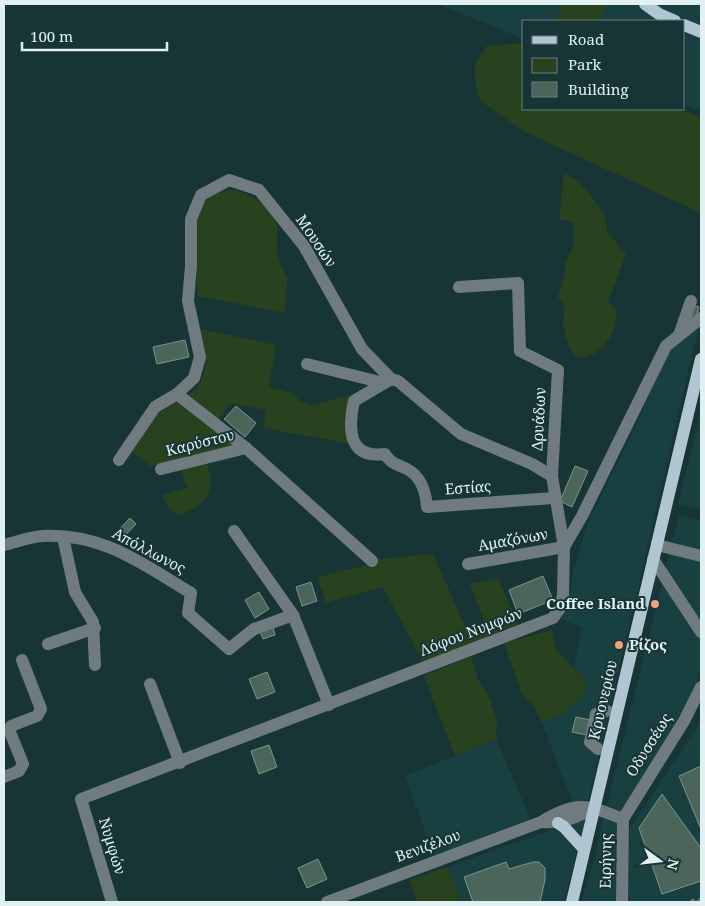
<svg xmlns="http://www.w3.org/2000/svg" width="705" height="906" viewBox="0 0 705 906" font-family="'Noto Serif',serif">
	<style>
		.built { fill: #184041 }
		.green { fill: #28411e }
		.building { fill: #4c655b; stroke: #7a958a }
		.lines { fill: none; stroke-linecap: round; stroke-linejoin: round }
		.minor { stroke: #707b80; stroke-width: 12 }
		.major { stroke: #b0c6d1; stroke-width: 12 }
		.poi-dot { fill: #f1a17c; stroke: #183536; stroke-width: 2 }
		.labels { text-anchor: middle; stroke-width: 4; stroke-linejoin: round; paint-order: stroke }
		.street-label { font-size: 15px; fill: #e1f1f2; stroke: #183536 }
		.poi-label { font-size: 15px; font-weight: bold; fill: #e1f1f2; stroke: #183536; text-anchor: end }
	</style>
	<rect width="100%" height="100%" fill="#183536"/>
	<g class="built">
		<path d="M438,4H701V112L684,105V21H524V39Z"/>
		<path d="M699,326L588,802L574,806L542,723L566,712L583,697L586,680L574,667L581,627L561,619L571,588L573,571L588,522L635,428L669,350Z"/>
		<path d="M701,412V510L678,504Z"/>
		<path d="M679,515L701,521V673L674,725L621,811L607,805Z"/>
		<path d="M701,721V902H627L630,828Z"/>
		<path d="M496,739L532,823L435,857L405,776Z"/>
		<path d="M586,817L564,902H462L448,867Z"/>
		<path d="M603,817L618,822L616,902H581L595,857Z"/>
	</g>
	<g class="green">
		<path d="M563,4H605L602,21H554Z"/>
		<path d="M524,43V109H680L701,118V213L525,132L480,101C474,77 470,66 487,46Z"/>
		<path d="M564,173L579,182L595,201L605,215L607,232L626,254L608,302L617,311C614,337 604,356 576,358C571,353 563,331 563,324C564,310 567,309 558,297L565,272L564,265L574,245L573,222L559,219Z"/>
		<path d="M237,190C252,196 272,207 277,225C278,228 277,233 277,236C276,252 278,264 287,277L285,313L198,296C197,275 190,211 207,198C215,191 228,191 237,190Z"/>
		<path d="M199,329L276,345L269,387L292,393L300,401L314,405L350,395L346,415L351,444L264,428L265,410L231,403L218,421L236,446L205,454C214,487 216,502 179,515L169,510L162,495L187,488L178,460L150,466L132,451C141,436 150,419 164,408C172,402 182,399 191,393C211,379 206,349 199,329Z"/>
		<path d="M433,554L465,626L484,621L470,584L498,578L518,624L423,663L383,587L326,603L318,577L366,565L378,559Z"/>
		<path d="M552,630L556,650L586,680L583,697L566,712L542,723L534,707L522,694L504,643Z"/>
		<path d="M471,656L478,680L489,697L497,722L496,739L455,756L424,676Z"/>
		<path d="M448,867L462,902H417L409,880Z"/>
	</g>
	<g class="building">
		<path d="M694,305L699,307L696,318L686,320Z"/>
		<path d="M185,340L189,357L157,364L153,347Z"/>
		<path d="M236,406L256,423L245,437L224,419Z"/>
		<path d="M575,466L588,471L572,507L560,501Z"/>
		<path d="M130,518L136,524L119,542L113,536Z"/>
		<path d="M543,576L553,600L518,614L509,590Z"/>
		<path d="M311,582L317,601L302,606L296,587Z"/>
		<path d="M259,592L269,609L255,618L245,600Z"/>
		<path d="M273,627L275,635L263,639L260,631Z"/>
		<path d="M267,672L275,692L257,699L249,679Z"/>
		<path d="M576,717L590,720L587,735L572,732Z"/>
		<path d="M269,745L277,767L259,774L251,751Z"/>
		<path d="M701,766V827H700L679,776Z"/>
		<path d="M662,794L701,848V881L662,894L639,828Z"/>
		<path d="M318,859L327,879L307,888L298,868Z"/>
		<path d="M506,862L509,869L533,862H539L545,868V880L540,902H473L464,877Z"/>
		<path d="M701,897V902H689L693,899L696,902Z"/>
	</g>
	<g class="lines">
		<g class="minor">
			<path d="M459,287L518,283L520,351L558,370L552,476L564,547L468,564"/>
			<path d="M679,335L691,301"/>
			<path d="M307,364L384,383"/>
			<path d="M391,379L354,401C348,429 348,459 385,454C391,464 397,464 407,469C421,476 426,493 427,507L554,498"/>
			<path d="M177,394L246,448L372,561"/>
			<path d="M119,460L155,407L177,394L194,378L200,357L188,301L191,266V219L201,195L229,180L259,190L304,246L362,349L391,379L398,381L461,434L532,464L552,476"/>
			<path d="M161,469L246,448"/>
			<path d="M234,531L293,615L329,705"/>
			<path d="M63,537L75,592L93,622L95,665"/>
			<path d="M4,545C16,542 29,537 42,536C103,533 141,563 191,593L188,613L229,649L254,629L293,615"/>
			<path d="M657,545L701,556"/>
			<path d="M653,559L701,632"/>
			<path d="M48,644L95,628"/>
			<path d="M150,684L180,763"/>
			<path d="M598,749L590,742L596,714L607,711"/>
			<path d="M4,777L19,771L23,764L10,732L11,726L37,716L41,709L22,660"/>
			<path d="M594,807C577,818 562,824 541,822C575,801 587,804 623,819"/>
			<path d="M623,819L684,721L701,687"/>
			<path d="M112,902L81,799L553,618L560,608L563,595L564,547L582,516L666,346L701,318"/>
			<path d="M327,902L541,822"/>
			<path d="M622,902L623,819"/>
		</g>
		<g class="major">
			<path d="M645,4L659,14L675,21"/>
			<path d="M684,25L701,32"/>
			<path d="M558,823L564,827L584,849"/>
			<path d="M572,902L701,359"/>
		</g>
	</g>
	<g class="poi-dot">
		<circle cx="655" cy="604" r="5"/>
		<circle cx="619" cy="645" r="5"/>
	</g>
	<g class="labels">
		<g class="street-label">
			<text transform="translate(316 241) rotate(56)" y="5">Μουσών</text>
			<text transform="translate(539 419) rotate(-87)" y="5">Δρυάδων</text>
			<text transform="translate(200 443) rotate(-14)" y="5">Καρύστου</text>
			<text transform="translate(468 488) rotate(-4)" y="5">Εστίας</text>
			<text transform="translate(513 540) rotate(-10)" y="5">Αμαζόνων</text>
			<text transform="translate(149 551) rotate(28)" y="5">Απόλλωνος</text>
			<text transform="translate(471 632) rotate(-21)" y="5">Λόφου Νυμφών</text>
			<text transform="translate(603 700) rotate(-77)" y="5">Κρυονερίου</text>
			<text transform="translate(649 745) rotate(-58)" y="5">Οδυσσέως</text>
			<text transform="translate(112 846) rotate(73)" y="5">Νυμφών</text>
			<text transform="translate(428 846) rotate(-20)" y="5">Βενιζέλου</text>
			<text transform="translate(606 861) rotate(-89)" y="5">Ειρήνης</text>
		</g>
		<g class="poi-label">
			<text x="645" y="609">Coffee Island</text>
			<text x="629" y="650" text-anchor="start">Ρίζος</text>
		</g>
	</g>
	<rect width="705" height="906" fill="none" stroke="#e1f1f2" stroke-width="10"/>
	<rect x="522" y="20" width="162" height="90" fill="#183536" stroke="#688081"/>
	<rect x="532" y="36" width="25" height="8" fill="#b0c6d1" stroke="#688081"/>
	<text x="568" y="45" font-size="15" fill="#e1f1f2">Road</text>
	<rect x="532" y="58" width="25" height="15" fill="#28411e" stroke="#688081"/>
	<text x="568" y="70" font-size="15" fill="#e1f1f2">Park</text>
	<rect x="532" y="82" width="25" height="15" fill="#4c655b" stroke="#688081"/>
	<text x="568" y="95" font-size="15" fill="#e1f1f2">Building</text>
	<g transform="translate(660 861) rotate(105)" stroke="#183536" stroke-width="4" paint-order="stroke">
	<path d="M0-4L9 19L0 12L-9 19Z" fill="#e1f1f2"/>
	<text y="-8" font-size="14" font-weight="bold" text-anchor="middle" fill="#e1f1f2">N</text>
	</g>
	<path d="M22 42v8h145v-8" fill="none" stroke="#e1f1f2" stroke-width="2.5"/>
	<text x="30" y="42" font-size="15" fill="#e1f1f2" stroke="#183536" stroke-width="4" paint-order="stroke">100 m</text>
</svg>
